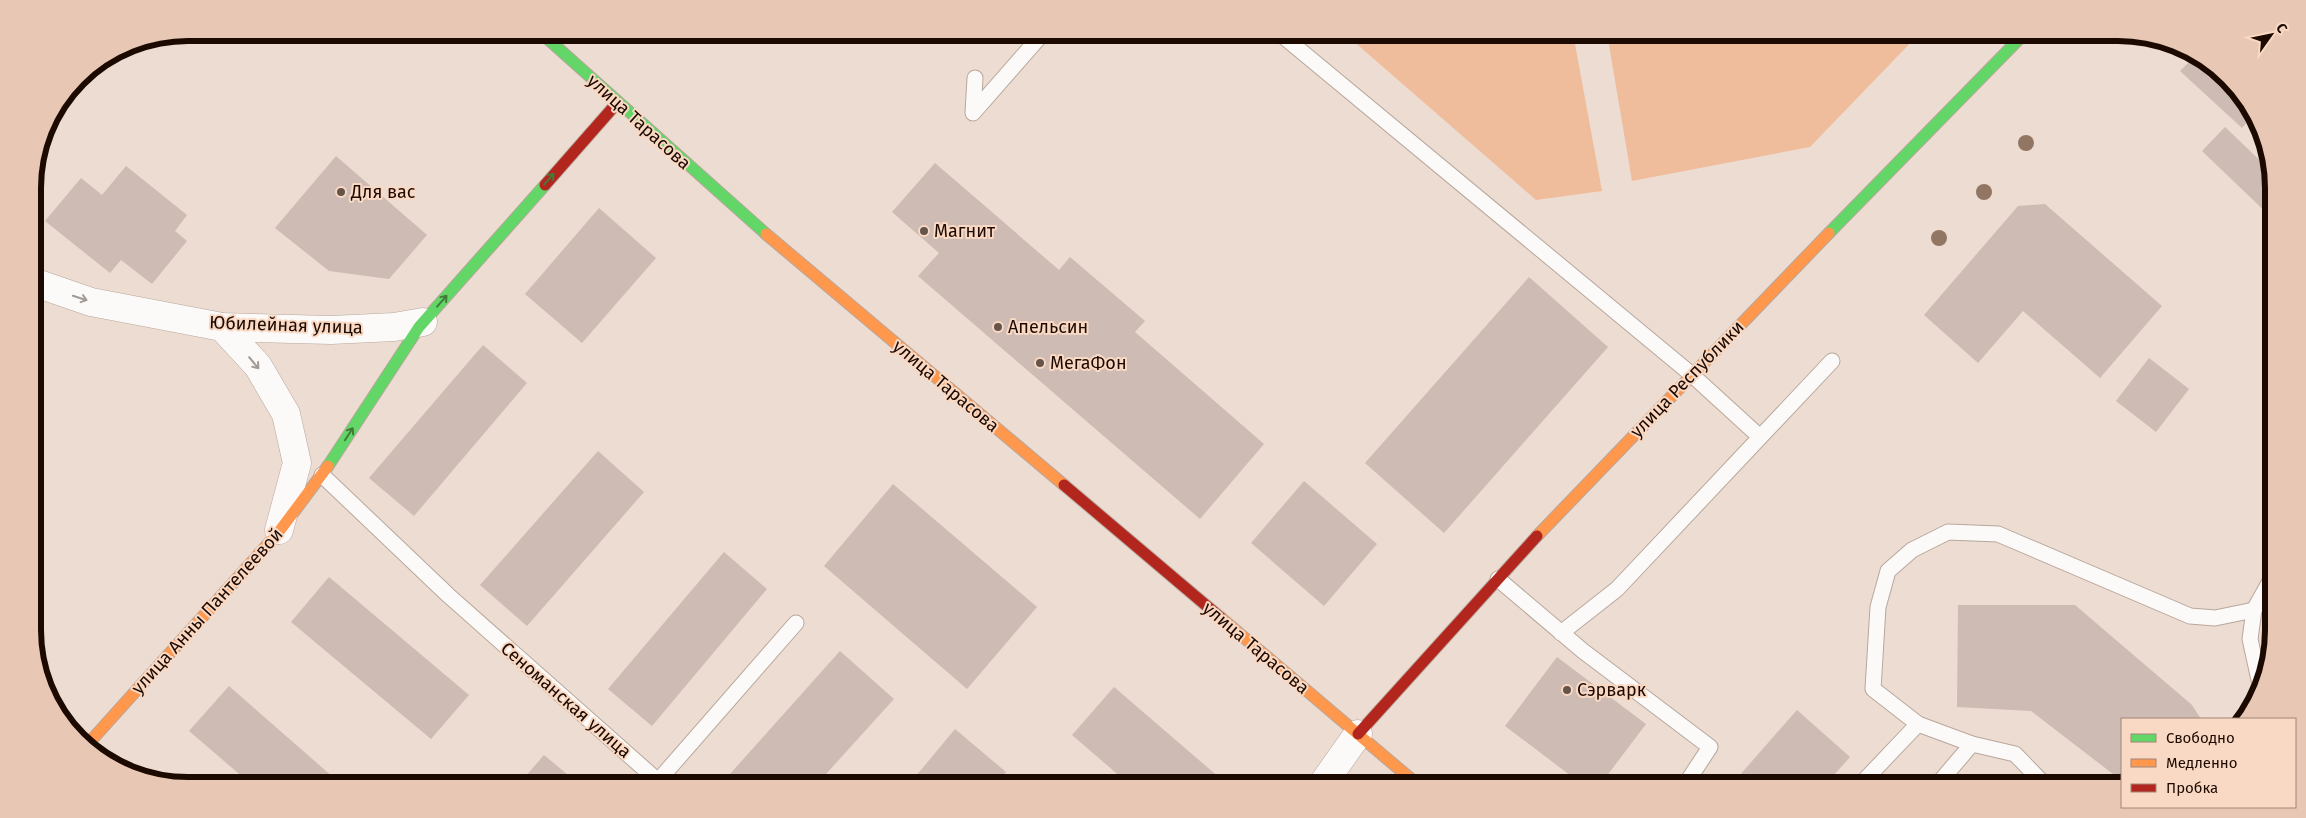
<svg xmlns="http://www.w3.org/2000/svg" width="2306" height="818" viewBox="0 0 2306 818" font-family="'Fira Sans',sans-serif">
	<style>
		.green { fill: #efbd9c }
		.building { fill: #cebbb3 }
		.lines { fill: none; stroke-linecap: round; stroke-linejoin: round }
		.lane-casing { stroke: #b8a79c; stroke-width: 17 }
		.street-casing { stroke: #b8a79c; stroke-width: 29 }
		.fast-casing { stroke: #b8a79c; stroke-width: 13 }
		.slow-casing { stroke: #b8a79c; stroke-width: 13 }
		.jam-casing { stroke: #b8a79c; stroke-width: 13 }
		.lane { stroke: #fcfaf8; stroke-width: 15 }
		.street { stroke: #fcfaf8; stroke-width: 28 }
		.fast { stroke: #63d668; stroke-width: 11 }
		.slow { stroke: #ff974d; stroke-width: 11 }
		.jam { stroke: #b3261e; stroke-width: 11 }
		.tree { fill: #917663 }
		.oneway { stroke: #437a3a }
		.oneway2 { stroke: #a29a95 }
		.poi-dot { fill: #65544a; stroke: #fad9c4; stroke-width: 2 }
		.labels { text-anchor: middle; stroke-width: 4; stroke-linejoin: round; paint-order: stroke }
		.street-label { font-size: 18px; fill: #1c0a01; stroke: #fad9c4 }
		.poi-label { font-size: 18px; fill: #1c0a01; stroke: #fad9c4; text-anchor: start }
		.rim { fill: none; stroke: #1c0a01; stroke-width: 6 }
	</style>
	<rect width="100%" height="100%" fill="#eddcd1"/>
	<g class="green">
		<path d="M1344,33H1573L1602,191L1536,200Z"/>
		<path d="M1607,33V32L1920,33L1810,147L1632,181Z"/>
	</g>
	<g class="building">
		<path d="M2193,58L2235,86L2254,115L2242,128L2180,71Z"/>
		<path d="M2225,127L2272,172V218L2202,151Z"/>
		<path d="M336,156L427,235L389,279L329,271L275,228Z"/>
		<path d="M935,163L1059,270L1070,257L1145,321L1135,332L1264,444L1200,519L918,276L939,253L892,212Z"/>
		<path d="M126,166L187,215L175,231L187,241L152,284L121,260L110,273L45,221L81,178L102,195Z"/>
		<path d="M2045,204L2162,306L2100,378L2023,311L1978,363L1924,315L2018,206Z"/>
		<path d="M599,208L656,258L582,343L525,294Z"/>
		<path d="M1529,277L1608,347L1444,533L1365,463Z"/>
		<path d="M483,345L527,383L414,516L369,478Z"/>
		<path d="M2149,358L2189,389L2156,432L2116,401Z"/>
		<path d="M598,451L644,492L527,626L480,585Z"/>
		<path d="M1304,481L1377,544L1324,606L1251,543Z"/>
		<path d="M893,484L1037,607L967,689L824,566Z"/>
		<path d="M724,552L767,589L652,726L608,689Z"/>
		<path d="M329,577L469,695L431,739L291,622Z"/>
		<path d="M1958,605H2075L2192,705L2201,719H2122V781L2031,711L1957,707Z"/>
		<path d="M840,651L894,699L816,785H723L721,784Z"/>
		<path d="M1557,657L1646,724L1600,785H1583L1505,726Z"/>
		<path d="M229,686L342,785H252L189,731Z"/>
		<path d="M1114,687L1228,785H1130L1072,735Z"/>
		<path d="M1797,710L1850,757L1825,785H1731Z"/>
		<path d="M955,729L1006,772L995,785H916L911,782Z"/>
		<path d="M544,755L580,785H518Z"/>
	</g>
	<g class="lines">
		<g class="lane-casing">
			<g id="lane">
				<path d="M1278,32L1691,374L1760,437"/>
				<path d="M975,78L973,113L1044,32"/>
				<path d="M322,475L448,595L658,781L796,623"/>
				<path d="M1498,579L1583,651L1710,747L1685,785"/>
				<path d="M1561,633L1617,589L1832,361"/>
				<path d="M2261,689L2250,639L2254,610L2273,576"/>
				<path d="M1918,724L1972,744"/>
				<path d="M1860,785L1918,724L1873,689L1878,607L1888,571L1912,550L1948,532L1998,534L2190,616L2215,618L2254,610"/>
				<path d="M1937,785L1972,744L2015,754L2045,785"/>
			</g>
		</g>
		<g class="street-casing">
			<g id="street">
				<path d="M33,282L91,302L222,327L331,330L394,327L423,322"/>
				<path d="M222,327L258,366L286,414L297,463L279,530"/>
				<path d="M1322,785L1358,734"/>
			</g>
		</g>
		<g class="fast-casing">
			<g id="fast">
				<path d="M540,32L766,234"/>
				<path d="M1829,233L2026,32"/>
				<path d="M328,466L419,327L545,185"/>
			</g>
		</g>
		<g class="slow-casing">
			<g id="slow">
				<path d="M766,234L1064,485"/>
				<path d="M1537,536L1829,233"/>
				<path d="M1221,618L1418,785"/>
				<path d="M88,744L278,533L328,466"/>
			</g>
		</g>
		<g class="jam-casing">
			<g id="jam">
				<path d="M545,185L617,103"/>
				<path d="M1064,485L1221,618"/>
				<path d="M1358,734L1537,536"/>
			</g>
		</g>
		<use href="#lane" class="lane"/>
		<use href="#street" class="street"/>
		<use href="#fast" class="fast"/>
		<use href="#slow" class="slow"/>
		<use href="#jam" class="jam"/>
	</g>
	<g class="tree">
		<circle cx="2026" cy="143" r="8"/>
		<circle cx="1984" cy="192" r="8"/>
		<circle cx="1939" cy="238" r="8"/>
	</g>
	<defs><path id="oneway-shaft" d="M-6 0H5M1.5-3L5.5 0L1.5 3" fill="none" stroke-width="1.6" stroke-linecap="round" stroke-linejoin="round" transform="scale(1.25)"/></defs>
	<g class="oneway">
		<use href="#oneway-shaft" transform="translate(549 179) rotate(-49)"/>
		<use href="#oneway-shaft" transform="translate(442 301) rotate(-49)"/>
		<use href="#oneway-shaft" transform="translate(349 434) rotate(-57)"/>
	</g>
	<g class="oneway2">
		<use href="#oneway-shaft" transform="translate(80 298) rotate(18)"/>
		<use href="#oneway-shaft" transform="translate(254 363) rotate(50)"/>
	</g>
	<g class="poi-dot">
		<circle cx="341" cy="192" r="5"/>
		<circle cx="924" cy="231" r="5"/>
		<circle cx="998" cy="327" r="5"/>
		<circle cx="1040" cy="363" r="5"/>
		<circle cx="1567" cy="690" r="5"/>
	</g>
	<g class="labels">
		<g class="street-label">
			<text transform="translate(639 122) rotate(42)" y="6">улица Тарасова</text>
			<text transform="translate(286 325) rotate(2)" y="6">Юбилейная улица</text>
			<text transform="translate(1687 379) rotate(-46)" y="6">улица Республики</text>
			<text transform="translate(946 386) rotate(40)" y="6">улица Тарасова</text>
			<text transform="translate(207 611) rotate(-48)" y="6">улица Анны Пантелеевой</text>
			<text transform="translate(1256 648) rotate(40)" y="6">улица Тарасова</text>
			<text transform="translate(566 700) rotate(41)" y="6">Сеноманская улица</text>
		</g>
		<g class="poi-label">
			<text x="351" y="198">Для вас</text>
			<text x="934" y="237">Магнит</text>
			<text x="1008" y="333">Апельсин</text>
			<text x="1050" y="369">МегаФон</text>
			<text x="1577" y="696">Сэрварк</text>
		</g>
	</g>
	<path d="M0 0H2306V818H0ZM188 41H2118A147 147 0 0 1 2265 188V630A147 147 0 0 1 2118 777H188A147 147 0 0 1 41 630V188A147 147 0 0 1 188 41Z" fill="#e8c8b4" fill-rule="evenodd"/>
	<path class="rim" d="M188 41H2118A147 147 0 0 1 2265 188V630A147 147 0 0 1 2118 777H188A147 147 0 0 1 41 630V188A147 147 0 0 1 188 41Z"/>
	<rect x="2121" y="718" width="175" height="90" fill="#fad9c4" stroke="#a18676"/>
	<rect x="2131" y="734" width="25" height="8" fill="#63d668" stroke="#a18676"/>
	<text x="2166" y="743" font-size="15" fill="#1c0a01">Свободно</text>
	<rect x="2131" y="759" width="25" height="8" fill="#ff974d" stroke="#a18676"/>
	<text x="2166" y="768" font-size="15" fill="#1c0a01">Медленно</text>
	<rect x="2131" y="784" width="25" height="8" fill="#b3261e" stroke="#a18676"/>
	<text x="2166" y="793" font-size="15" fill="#1c0a01">Пробка</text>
	<g transform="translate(2271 35) rotate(57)" stroke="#fad9c4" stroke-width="4" paint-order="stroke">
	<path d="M0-4L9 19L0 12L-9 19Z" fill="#1c0a01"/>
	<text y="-8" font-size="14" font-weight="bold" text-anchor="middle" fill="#1c0a01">С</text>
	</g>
</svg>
